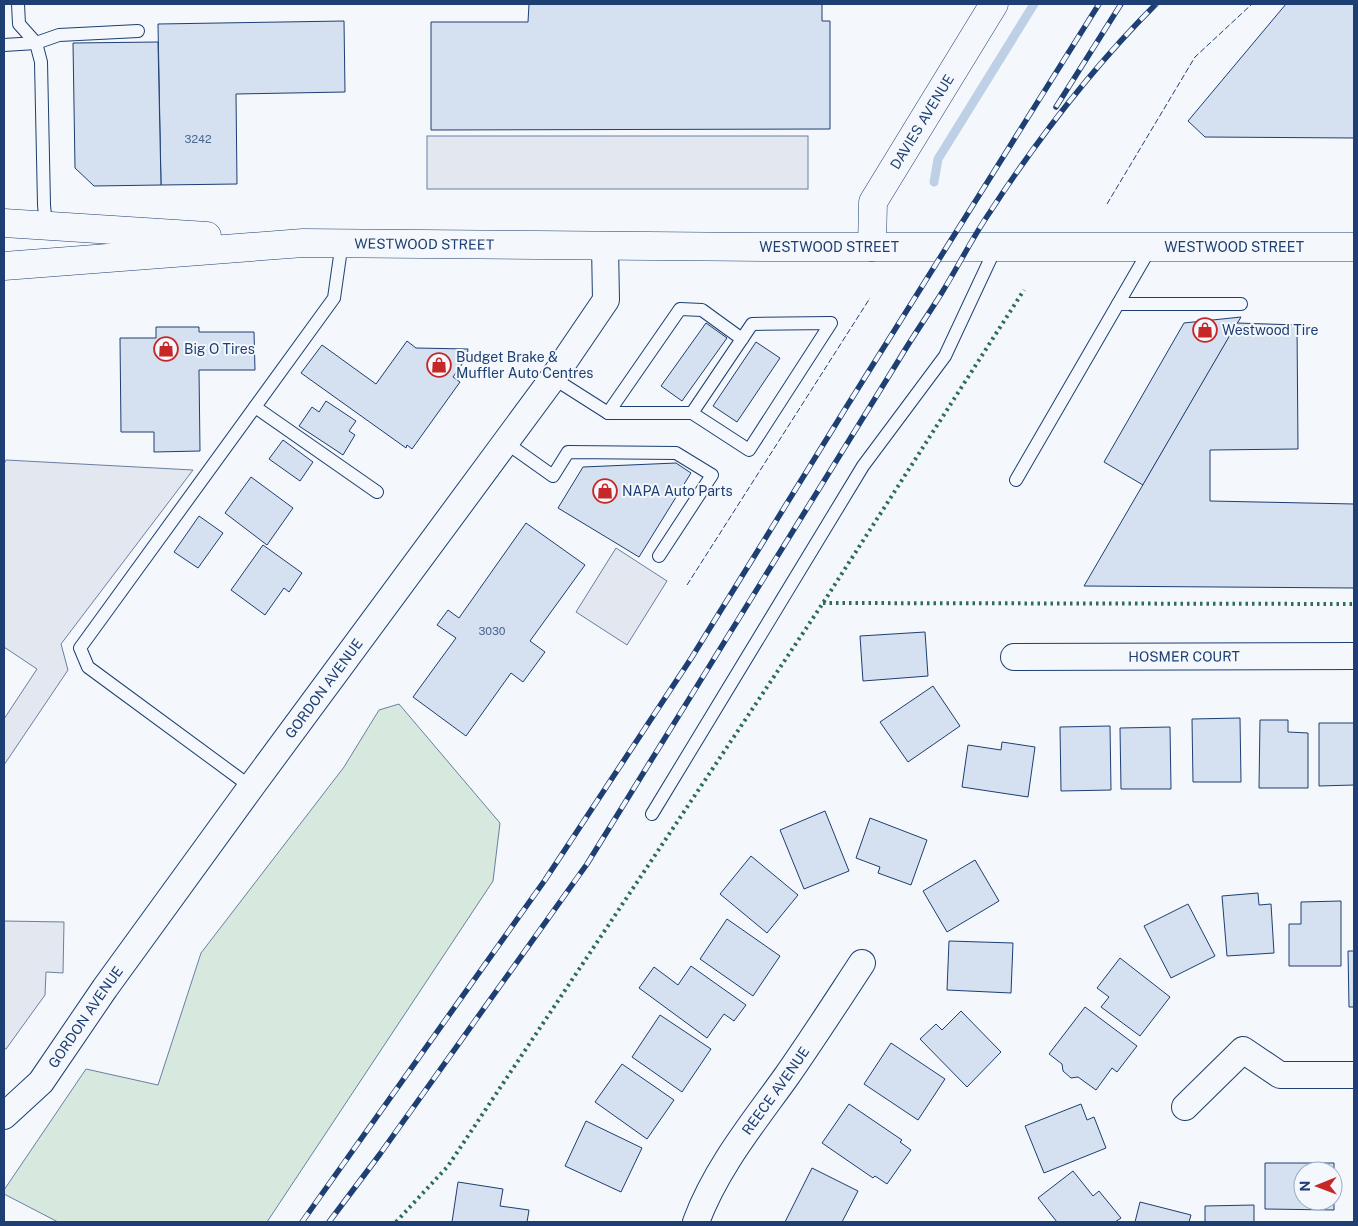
<svg xmlns="http://www.w3.org/2000/svg" width="1358" height="1226" viewBox="0 0 1358 1226" font-family="'Public Sans',sans-serif">
	<style>
		.green { fill: #d7e8df; stroke: #687fa3 }
		.parking { fill: #e3e8f0; stroke: #687fa3 }
		.lines { fill: none; stroke-linecap: round; stroke-linejoin: round }
		.stream { stroke: #bed0e5; stroke-width: 9 }
		.building { fill: #d5e0f0; stroke: #1d3f73; fill-rule: evenodd }
		.lane-casing { stroke: #1d3f73; stroke-width: 14 }
		.street-casing { stroke: #1d3f73; stroke-width: 28 }
		.secondary-casing { stroke: #1d3f73; stroke-width: 29 }
		.lane { stroke: #f4f7fb; stroke-width: 12 }
		.street { stroke: #f4f7fb; stroke-width: 26 }
		.secondary { stroke: #f4f7fb; stroke-width: 28 }
		.rail-casing { stroke: #1d3f73; stroke-width: 5.5 }
		.rail { stroke: #f4f7fb; stroke-width: 4; stroke-dasharray: 11; stroke-linecap: butt }
		.hedge { stroke: #2c6c60; stroke-width: 4; stroke-dasharray: 2.5 4; stroke-linecap: butt }
		.fence { stroke: #1d3f73; stroke-width: 1; stroke-dasharray: 6 2.5; stroke-linecap: butt }
		.labels { text-anchor: middle; stroke-width: 4; stroke-linejoin: round; paint-order: stroke }
		.number-label { font-size: 11px; fill: #4b6792 }
		.street-label { font-size: 14px; fill: #1d3f73; stroke: #f4f7fb }
		.poi-label { font-size: 14px; fill: #1d3f73; stroke: #f4f7fb; text-anchor: start }
	</style>
	<rect width="100%" height="100%" fill="#f4f7fb"/>
	<path class="green" d="M399,704L500,823L493,881L267,1222H58L4,1194V1190L86,1069L158,1085L201,953L344,767L379,710Z"/>
	<g class="parking">
		<rect x="427" y="136" width="381" height="53"/>
		<path d="M6,460L193,470L61,644L68,670L4,765V719L37,669L4,647V464Z"/>
		<path d="M616,548L667,581L627,645L576,612Z"/>
		<path d="M4,921L64,922L63,973L46,972L45,995L6,1049H4Z"/>
	</g>
	<g class="lines">
		<path class="stream" d="M934,182L938,159L1034,4"/>
	</g>
	<g class="building">
		<path d="M529,4H822V21H830V129L431,130V22H528Z"/>
		<path d="M1286,4H1354V138L1205,137L1188,121Z"/>
		<path d="M344,21L345,92L236,94L237,184L161,185L158,24Z"/>
		<path d="M158,42L161,185L94,186L75,168L73,43Z"/>
		<path d="M1241,317L1143,485L1104,462L1184,323Z"/>
		<path d="M706,323L727,338L682,401L661,386Z"/>
		<path d="M1237,323L1297,325L1298,449L1210,450V501L1354,504V588L1084,586Z"/>
		<path d="M156,327H199V332H254L255,370H199L200,451L154,452V432H121L120,338H156Z"/>
		<path d="M407,341L416,348L468,349L467,357L453,377L460,382L412,449L407,445L406,448L301,373L322,345L376,384Z"/>
		<path d="M756,342L780,358L737,422L713,406Z"/>
		<path d="M326,401L356,421L349,431L355,435L343,455L299,426L312,407L319,412Z"/>
		<path d="M283,440L313,462L300,481L269,459Z"/>
		<path d="M676,463L691,473L639,557L558,508L583,467Z"/>
		<path d="M251,477L293,508L267,545L225,513Z"/>
		<path d="M199,516L223,533L198,568L174,552Z"/>
		<path d="M526,523L585,565L530,641L545,652L523,682L511,673L466,736L413,697L456,638L437,625L448,610L459,618Z"/>
		<path d="M263,545L302,573L289,592L284,588L265,615L231,590Z"/>
		<path d="M925,632L928,676L863,681L860,636Z"/>
		<path d="M933,686L960,726L908,762L880,722Z"/>
		<path d="M1240,718L1241,782H1193L1192,719Z"/>
		<path d="M1260,720H1288V732L1308,733V788H1259Z"/>
		<path d="M1319,723H1354V785L1319,786Z"/>
		<path d="M1110,726L1111,790L1061,791L1060,727Z"/>
		<path d="M1170,727L1171,789H1121L1120,728Z"/>
		<path d="M1002,742L1035,747L1028,797L962,787L968,745L1001,750Z"/>
		<path d="M825,811L849,871L804,889L780,830Z"/>
		<path d="M870,818L927,840L911,885L878,873L880,867L856,858Z"/>
		<path d="M751,856L798,895L767,933L720,894Z"/>
		<path d="M975,860L999,901L947,932L923,891Z"/>
		<path d="M1258,893L1259,905L1271,904L1274,953L1227,956L1222,896Z"/>
		<path d="M1341,901V966H1289V924H1301V902Z"/>
		<path d="M1188,904L1215,956L1171,978L1144,926Z"/>
		<path d="M727,919L780,956L753,996L700,959Z"/>
		<path d="M949,941L1013,943L1011,993L947,990Z"/>
		<path d="M1348,951H1354V1007H1349Z"/>
		<path d="M1120,958L1170,997L1140,1036L1101,1007L1109,997L1097,988Z"/>
		<path d="M691,966L746,1005L734,1021L724,1014L707,1038L639,988L654,967L678,985Z"/>
		<path d="M1085,1007L1137,1046L1117,1072L1112,1068L1096,1090L1078,1077L1071,1078L1063,1071L1062,1064L1049,1054Z"/>
		<path d="M961,1011L1001,1052L967,1087L920,1039L936,1024L942,1030Z"/>
		<path d="M660,1015L711,1049L682,1092L632,1057Z"/>
		<path d="M891,1043L945,1079L918,1120L864,1084Z"/>
		<path d="M622,1064L674,1100L647,1139L595,1102Z"/>
		<path d="M849,1104L902,1140L900,1142L911,1150L887,1184L875,1176L873,1178L822,1143Z"/>
		<path d="M1081,1104L1087,1120L1094,1117L1106,1148L1044,1173L1025,1126Z"/>
		<path d="M586,1121L642,1148L621,1192L565,1166Z"/>
		<path d="M1265,1163H1334V1210L1265,1209ZM1303,1171H1333V1201H1303Z"/>
		<path d="M812,1168L858,1191L842,1222H785Z"/>
		<path d="M1073,1171L1093,1196L1099,1191L1121,1218L1115,1222H1057L1038,1198Z"/>
		<path d="M458,1182L503,1189L500,1206L529,1210L527,1222H452Z"/>
		<path d="M1140,1202L1191,1215L1189,1222H1135Z"/>
		<path d="M1254,1205V1222H1205V1206Z"/>
	</g>
	<g class="lines">
		<g class="lane-casing">
			<g id="lane">
				<path d="M18,4L19,24L36,43L41,62L44,205L46,226"/>
				<path d="M4,45L36,43L59,35L138,31"/>
				<path d="M1118,304H1241"/>
				<path d="M553,378L608,413H692L749,450L831,323L752,324L692,413"/>
				<path d="M255,407L377,492"/>
				<path d="M608,413L680,309L702,310L742,339"/>
				<path d="M505,442L553,476L568,452L676,453L712,475L659,556"/>
				<path d="M1016,480L1151,247"/>
				<path d="M251,787L88,667L80,648L334,298L342,242"/>
				<path d="M652,814L863,466L945,356L996,247"/>
			</g>
		</g>
		<g class="street-casing">
			<g id="street">
				<path id="s1" d="M1014,657L1354,656"/>
				<path d="M1185,1107L1243,1050L1280,1075H1354"/>
				<path id="s2" d="M4,1116L41,1082L105,988L251,787L553,378L606,300L605,246"/>
				<path id="s3" d="M696,1222C716,1168 753,1123 786,1077C812,1040 837,1001 862,963"/>
			</g>
		</g>
		<g class="secondary-casing">
			<g id="secondary">
				<path d="M4,223L207,236"/>
				<path id="s4" d="M872,247L873,202L994,4"/>
				<path id="s5" d="M4,266L303,243L763,247H1354"/>
			</g>
		</g>
		<use href="#lane" class="lane"/>
		<use href="#street" class="street"/>
		<use href="#secondary" class="secondary"/>
		<g class="rail-casing">
			<g id="rail">
				<path d="M1056,107L1121,4"/>
				<path d="M302,1222L545,880L692,657L847,406L1099,4"/>
				<path d="M329,1222L380,1154L587,864L900,358C913,336 928,315 941,294C958,267 972,238 990,212C1039,137 1093,67 1156,4"/>
			</g>
		</g>
		<use href="#rail" class="rail"/>
		<g class="hedge">
			<path d="M823,603L1354,604"/>
			<path d="M396,1222L448,1166L823,603L1024,290"/>
		</g>
		<g class="fence">
			<path d="M1107,204L1195,57L1252,4"/>
			<path d="M687,585L870,298"/>
		</g>
	</g>
	<defs>
		<g id="shop-ring" transform="scale(1.25)"><circle r="9.5" fill="#f4f7fb" stroke="#c62828" stroke-width="1.5"/><path d="M-5-2.5h2.3a2.7 3.5 0 0 1 5.4 0H5L5.5 6h-11ZM-1.5-2.5h3a1.5 2.3 0 0 0-3 0Z" fill="#c62828"/></g>
	</defs>
	<g fill-rule="evenodd">
		<use href="#shop-ring" x="1205" y="330"/>
		<use href="#shop-ring" x="166" y="349"/>
		<use href="#shop-ring" x="439" y="365"/>
		<use href="#shop-ring" x="605" y="491"/>
	</g>
	<g class="labels">
		<g class="number-label">
			<text x="198" y="143">3242</text>
			<text x="492" y="635">3030</text>
		</g>
		<g class="street-label">
			<text dy="5" stroke="none"><textPath href="#s4" startOffset="139">DAVIES AVENUE</textPath></text>
			<text dy="5" stroke="none"><textPath href="#s5" startOffset="421">WESTWOOD STREET</textPath></text>
			<text dy="5" stroke="none"><textPath href="#s5" startOffset="826">WESTWOOD STREET</textPath></text>
			<text dy="5" stroke="none"><textPath href="#s5" startOffset="1231">WESTWOOD STREET</textPath></text>
			<text dy="5" stroke="none"><textPath href="#s1" startOffset="170">HOSMER COURT</textPath></text>
			<text dy="5" stroke="none"><textPath href="#s2" startOffset="535">GORDON AVENUE</textPath></text>
			<text dy="5" stroke="none"><textPath href="#s2" startOffset="129">GORDON AVENUE</textPath></text>
			<text dy="5" stroke="none"><textPath href="#s3" startOffset="154">REECE AVENUE</textPath></text>
		</g>
		<g class="poi-label">
			<text x="1222" y="335">Westwood Tire</text>
			<text x="184" y="354">Big O Tires</text>
			<text x="456" y="362">Budget Brake &amp;<tspan x="456" dy="16">Muffler Auto Centres</tspan></text>
			<text x="622" y="496">NAPA Auto Parts</text>
		</g>
	</g>
	<rect width="1358" height="1226" fill="none" stroke="#1d3f73" stroke-width="10"/>
	<g transform="translate(1318 1186) rotate(269)"><circle r="24" fill="#f4f7fb" stroke="#9eadc5"/>
	<path d="M0-4L9 19L0 12L-9 19Z" fill="#c62828"/>
	<text y="-8" font-size="14" font-weight="bold" text-anchor="middle" fill="#1d3f73">N</text>
	</g>
</svg>
